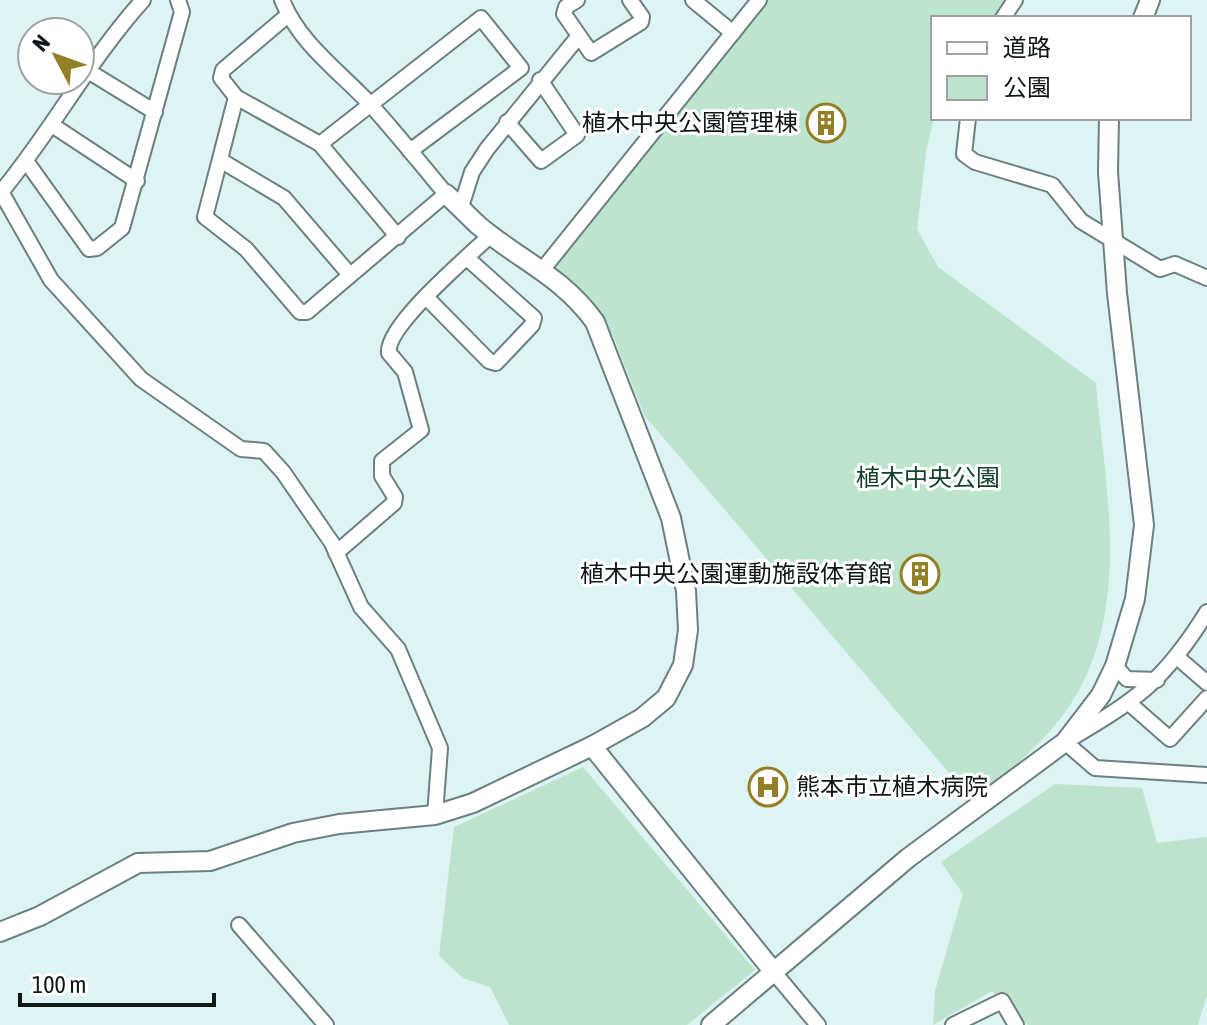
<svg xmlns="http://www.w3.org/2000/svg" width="1207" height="1025" viewBox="0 0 1207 1025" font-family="'Asap Condensed','Noto Sans JP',sans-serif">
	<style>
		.green { fill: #bde5ce }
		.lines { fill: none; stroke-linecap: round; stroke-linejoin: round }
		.minor-casing { stroke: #6c8081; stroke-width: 18 }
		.tertiary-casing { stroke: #6c8081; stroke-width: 22 }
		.minor { stroke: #fff; stroke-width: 14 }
		.tertiary { stroke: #fff; stroke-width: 18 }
		.labels { text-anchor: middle; stroke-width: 6; stroke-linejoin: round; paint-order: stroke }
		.poi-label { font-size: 24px; fill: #0f1718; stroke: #fff; text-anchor: end }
		.park-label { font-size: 24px; fill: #14422c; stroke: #fff }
	</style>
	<rect width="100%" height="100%" fill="#ddf3f4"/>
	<g class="green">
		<path d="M767,0H1008L995,18H933L934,118L926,152L917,229L938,267L1096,383C1105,487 1132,607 1072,702C1047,742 1008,771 973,801L644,415L614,338L591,299L553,267Z"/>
		<path d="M583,767L755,970L687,1025H509L490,987L463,978L439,956L454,827Z"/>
		<path d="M1055,784L1142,788L1157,843L1207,837V996L1198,1025H1028L992,991L933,1025L935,991L963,894L941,862Z"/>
	</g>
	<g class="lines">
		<g class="minor-casing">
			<g id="minor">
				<path d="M577,0L566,7L564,14L591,53L641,22L642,17L630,0"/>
				<path d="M693,0L733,33"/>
				<path d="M288,15L223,70L221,78L236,97L320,144L398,237"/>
				<path d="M1003,18L1015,0"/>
				<path d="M88,71L155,112"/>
				<path d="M236,97L205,217L246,249L300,312H307L446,194C421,164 396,133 370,104C339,71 299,43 282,0"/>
				<path d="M968,118L964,154L975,162L1052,185L1081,221L1160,269L1175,264L1207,278"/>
				<path d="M507,122L541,161L577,135L540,80"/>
				<path d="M52,125L137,181"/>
				<path d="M320,144L481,18L521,68L410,151"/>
				<path d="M220,160L284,198L350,275"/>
				<path d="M26,161L89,249L97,248L122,228L182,12L178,0"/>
				<path d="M0,190L51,280L141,379L241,449L264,451L283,472L332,543L361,607L398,649L440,748L435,815"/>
				<path d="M2,191C52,130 90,59 143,0"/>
				<path d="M461,207L472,172L487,149L578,37"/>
				<path d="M543,269L759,0"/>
				<path d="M427,298L489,361L496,363L532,325L534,318L467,258"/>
				<path d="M336,553L394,503L395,497L382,476V461L421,430L405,372L389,353C385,326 470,255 492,234"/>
				<path d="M1207,612C1163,683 1136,700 1065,742L1095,768L1207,775"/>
				<path d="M1178,658L1207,683"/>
				<path d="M1115,666L1127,679L1157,680"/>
				<path d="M1130,704L1170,739L1207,698"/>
				<path d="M239,925L326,1025"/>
				<path d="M773,971L818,1025"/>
				<path d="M953,1025L1002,1001L1016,1025"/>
			</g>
		</g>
		<g class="tertiary-casing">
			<g id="tertiary">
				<path d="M1143,18L1150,0"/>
				<path d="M592,746L773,971"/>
				<path d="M0,932L40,916L138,863L210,861L293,833L339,824L435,815L473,803L592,746L642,718L666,698L683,665L688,630L686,591L671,518L595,322C562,276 519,260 478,225C467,215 457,204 446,194"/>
				<path d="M711,1025L908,858L1065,742L1101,695L1115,666L1135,599L1144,525L1117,293L1108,172L1109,118"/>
			</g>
		</g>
		<use href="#minor" class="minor"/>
		<use href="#tertiary" class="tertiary"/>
	</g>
	<defs>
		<g id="building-ring" transform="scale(2)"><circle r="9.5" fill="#fff" stroke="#937f26" stroke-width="1.5"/><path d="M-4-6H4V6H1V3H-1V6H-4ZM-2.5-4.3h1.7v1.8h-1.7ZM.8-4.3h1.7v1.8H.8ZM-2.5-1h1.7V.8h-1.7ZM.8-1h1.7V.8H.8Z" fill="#937f26"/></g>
		<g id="hospital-ring" transform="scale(2)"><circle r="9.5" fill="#fff" stroke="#937f26" stroke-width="1.5"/><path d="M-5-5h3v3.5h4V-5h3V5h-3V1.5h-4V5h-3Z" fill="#937f26"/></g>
	</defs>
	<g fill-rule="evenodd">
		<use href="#building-ring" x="826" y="123"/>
		<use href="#building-ring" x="920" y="574"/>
		<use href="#hospital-ring" x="768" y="787"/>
	</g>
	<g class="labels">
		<g class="poi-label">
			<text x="798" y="131">植木中央公園管理棟</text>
			<text x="892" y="582">植木中央公園運動施設体育館</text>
			<text x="796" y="795" text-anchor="start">熊本市立植木病院</text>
		</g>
		<g class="park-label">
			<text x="928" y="486">植木中央公園</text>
		</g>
	</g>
	<rect x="931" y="16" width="260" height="104" fill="#ffffff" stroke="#9fa2a3" stroke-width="2"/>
	<rect x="947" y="42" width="40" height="12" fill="#ffffff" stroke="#9fa2a3" stroke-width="2"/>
	<text x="1003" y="56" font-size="24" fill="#0f1718">道路</text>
	<rect x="947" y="76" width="40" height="24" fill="#bde5ce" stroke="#9fa2a3" stroke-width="2"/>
	<text x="1003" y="96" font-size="24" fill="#0f1718">公園</text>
	<g transform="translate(56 56) rotate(311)"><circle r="38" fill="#ffffff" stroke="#9fa2a3" stroke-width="2"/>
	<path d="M0-6L14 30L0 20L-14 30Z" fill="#937f26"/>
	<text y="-12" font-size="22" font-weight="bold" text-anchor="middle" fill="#0f1718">N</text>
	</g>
	<path d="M20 993v12h194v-12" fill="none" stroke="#0f1718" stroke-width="4"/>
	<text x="32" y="993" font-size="24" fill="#0f1718" stroke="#ffffff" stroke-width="6" paint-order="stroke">100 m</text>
</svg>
